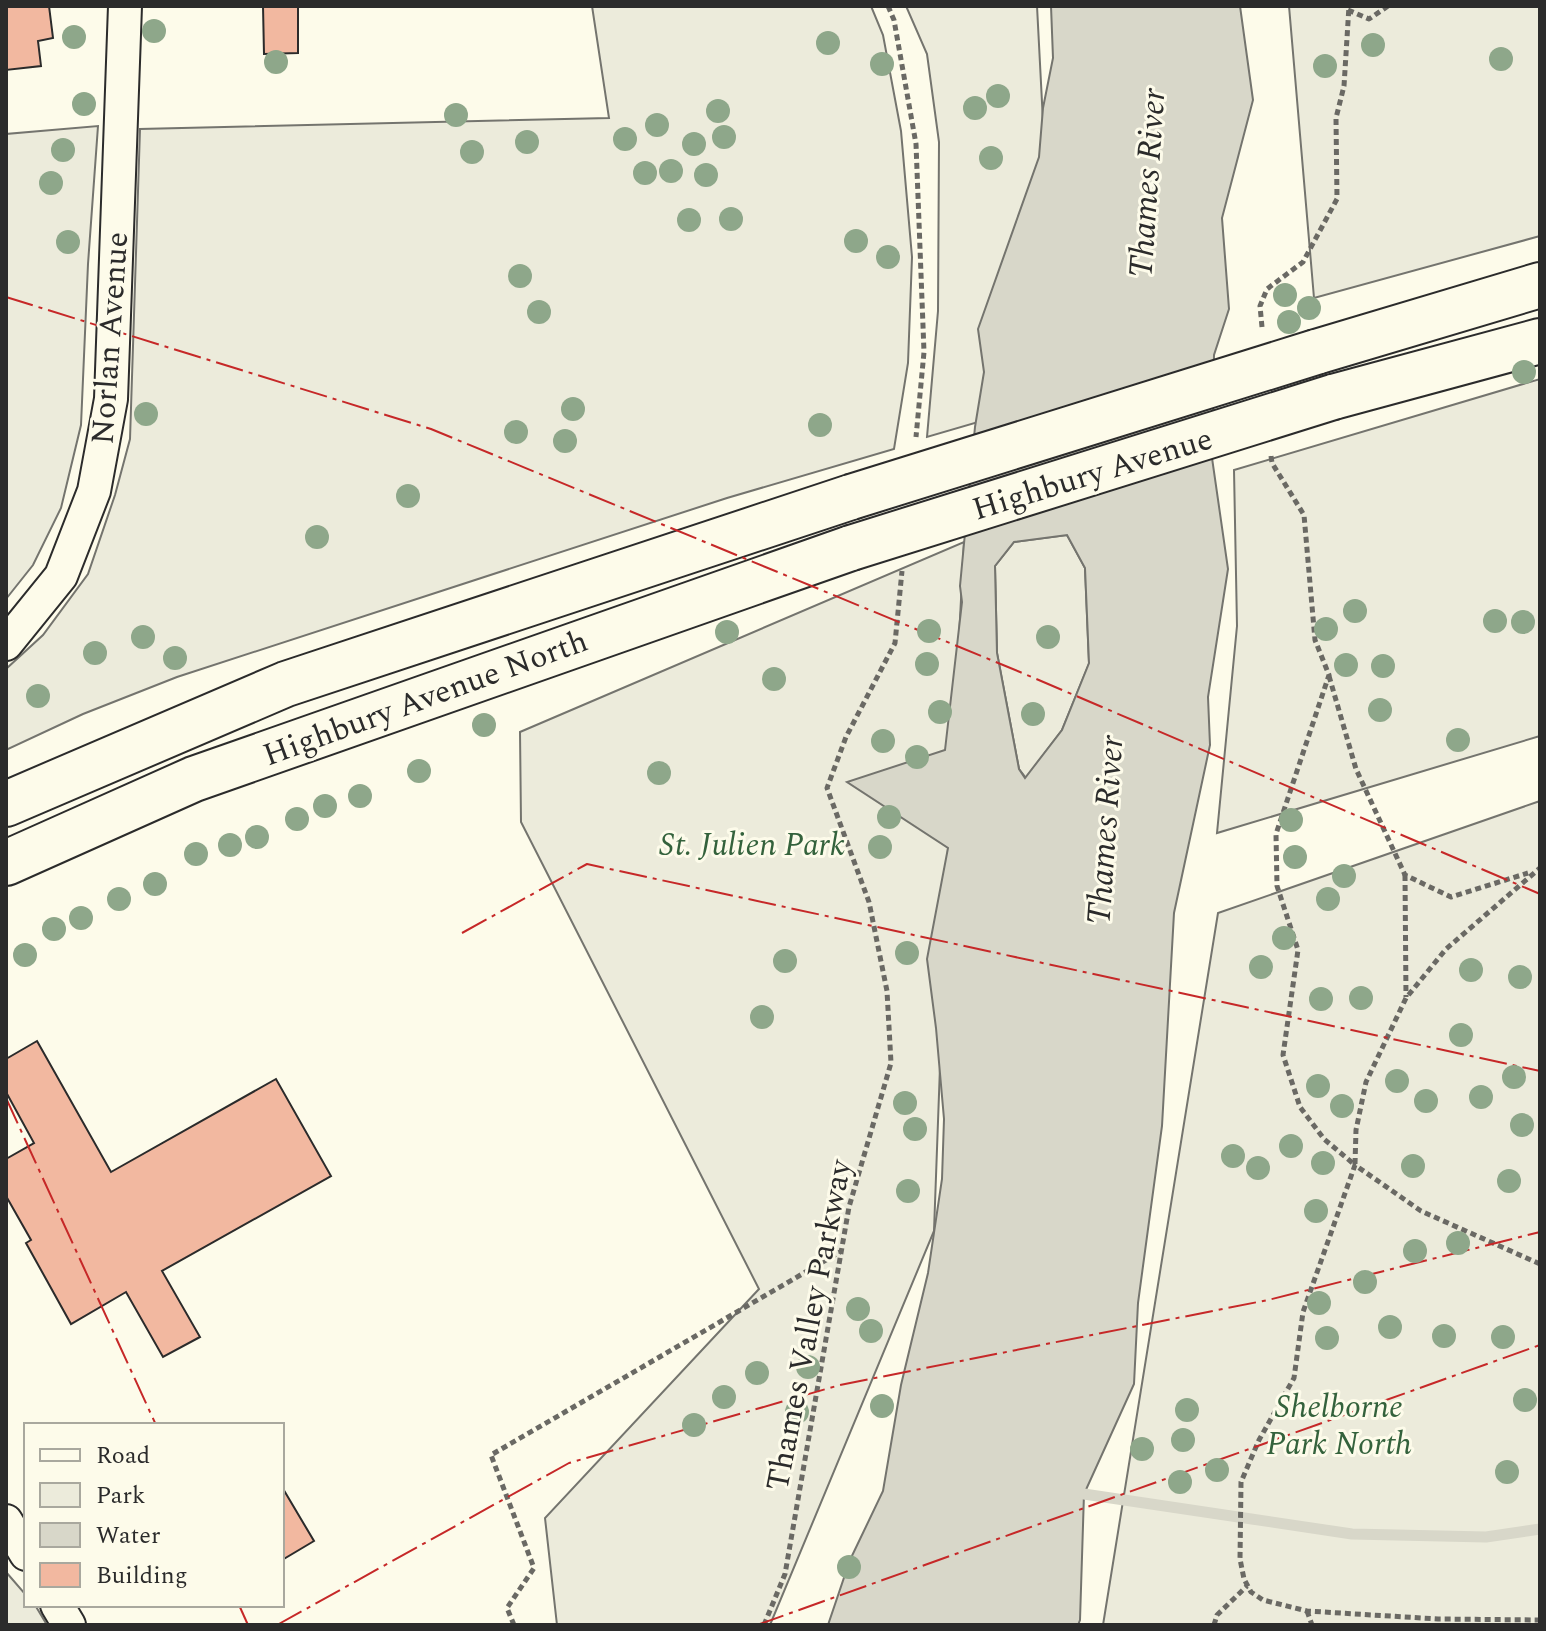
<svg xmlns="http://www.w3.org/2000/svg" width="1546" height="1631" viewBox="0 0 1546 1631" font-family="Spectral,serif">
	<style>
		.green { fill: #ecebdb; stroke: #74746e; stroke-width: 2 }
		.water { fill: #d8d7c9; stroke: #74746e; stroke-width: 2; fill-rule: evenodd }
		.lines { fill: none; stroke-linecap: round; stroke-linejoin: round }
		.stream { stroke: #d8d7c9; stroke-width: 11 }
		.building { fill: #f2b8a0; stroke: #2b2b2b; stroke-width: 2 }
		.minor-casing { stroke: #2b2b2b; stroke-width: 36 }
		.motorway-casing { stroke: #2b2b2b; stroke-width: 48 }
		.path { stroke: #6a6964; stroke-width: 5; stroke-dasharray: 6 4; stroke-linecap: butt }
		.minor { stroke: #fdfbea; stroke-width: 32 }
		.motorway { stroke: #fdfbea; stroke-width: 44 }
		.motorway-bridge-casing { stroke: #2b2b2b; stroke-width: 48; stroke-linecap: butt }
		.motorway-bridge { stroke: #fdfbea; stroke-width: 44 }
		.power { stroke: #c62828; stroke-width: 2; stroke-dasharray: 28 6 4 6; stroke-linecap: butt }
		.tree { fill: #8ea78a }
		.labels { text-anchor: middle; stroke-width: 6; stroke-linejoin: round; paint-order: stroke }
		.street-label { font-size: 32px; fill: #2b2b2b; stroke: #fdfbea }
		.park-label { font-size: 32px; font-style: italic; fill: #34623c; stroke: #fdfbea }
		.water-label { font-size: 34px; font-style: italic; fill: #2b2b2b; stroke: #fdfbea }
	</style>
	<rect width="100%" height="100%" fill="#fdfbea"/>
	<g class="green">
		<path d="M592,6H871L883,35L901,131L912,257L908,363L894,449L727,498L177,677L83,714L6,750V669L43,635L88,574L115,495L130,439L140,129L609,118Z"/>
		<path d="M906,6H1037L1048,218L1016,411L927,437L938,311L939,142L927,54Z"/>
		<path d="M1289,6H1540V236L1314,298Z"/>
		<path d="M98,126L88,264L81,425L61,508L33,565L6,599V134Z"/>
		<path d="M1540,379V736L1217,833L1237,626L1234,470Z"/>
		<path d="M1067,535L1085,568L1089,664L1062,730L1026,778L1019,769L997,653L995,566L1014,542Z"/>
		<path d="M964,542L948,848L934,1231L770,1625H557L545,1518L759,1289L521,822L520,732Z"/>
		<path d="M1540,801V1625H1103L1218,913Z"/>
		<path d="M6,1572L26,1595V1605H35L47,1625H6Z"/>
	</g>
	<path class="water" d="M1051,6H1240L1253,100L1222,218L1229,309L1214,355L1212,458L1228,569L1208,697L1210,745L1174,913L1162,1126L1138,1303L1134,1384L1084,1494L1080,1620L1078,1625H828L850,1560L883,1491L901,1385L928,1273L942,1179L944,1119L936,1028L927,959L948,848L847,782L945,750L962,602L960,586L975,427L984,372L978,329L1039,157L1043,108L1053,58ZM1067,535L1085,568L1089,663L1062,730L1025,778L1019,769L997,653L995,566L1014,542Z"/>
	<g class="lines">
		<path class="stream" d="M1084,1494L1352,1534L1486,1537L1540,1529"/>
	</g>
	<g class="building">
		<path d="M6,6H49L53,38L38,41L41,66L6,70Z"/>
		<path d="M263,6H298V53L264,54Z"/>
		<path d="M37,1041L111,1172L276,1079L331,1176L162,1271L200,1337L163,1357L126,1292L71,1324L26,1243L31,1240L6,1196V1159L34,1143L6,1092V1059Z"/>
		<path d="M282,1487L314,1541L282,1560Z"/>
	</g>
	<g class="lines">
		<g class="minor-casing">
			<g id="minor">
				<path d="M6,644L61,576L94,491L111,399L125,6"/>
				<path d="M6,1521L26,1554"/>
				<path d="M57,1605L69,1625"/>
			</g>
		</g>
		<g class="motorway-casing">
			<g id="motorway">
				<path d="M1316,352L1540,285"/>
				<path d="M1333,397L1540,341"/>
				<path d="M6,804L286,684L851,497"/>
				<path d="M6,863L194,779L851,548"/>
			</g>
		</g>
		<g class="path">
			<path d="M888,6L894,20L916,144L924,352L916,437"/>
			<path d="M1348,10L1369,19L1388,6"/>
			<path d="M1262,327L1260,306L1267,289L1303,262L1337,199L1336,118L1344,86L1349,6"/>
			<path d="M1271,456L1272,463L1304,515L1315,640L1329,675L1276,834L1277,886L1298,950L1283,1055L1300,1107L1324,1139L1355,1165"/>
			<path d="M1329,676L1356,769L1405,875L1451,897L1528,873"/>
			<path d="M1405,875L1406,997"/>
			<path d="M1355,1164L1356,1130L1366,1082L1406,998L1446,949L1540,868"/>
			<path d="M1540,1264L1421,1211L1355,1165L1303,1312L1294,1378L1259,1440L1241,1482L1240,1559L1244,1579L1251,1592L1263,1600L1307,1611L1438,1619L1540,1620"/>
			<path d="M1307,1611L1312,1625"/>
			<path d="M514,1625L507,1608L534,1568L491,1455L840,1252"/>
			<path d="M764,1625L785,1574L849,1207L891,1063L887,991L869,902L827,788L846,737L895,643L902,571"/>
			<path d="M1214,1625L1217,1615L1247,1586"/>
		</g>
		<use href="#minor" class="minor"/>
		<use href="#motorway" class="motorway"/>
		<g class="motorway-bridge-casing">
			<g id="motorway-bridge">
				<path d="M851,497L1316,352"/>
				<path d="M851,548L1333,397"/>
			</g>
		</g>
		<use href="#motorway-bridge" class="motorway-bridge"/>
		<g class="power">
			<path d="M6,297L431,429L1020,672L1540,894"/>
			<path d="M462,933L587,864L1540,1071"/>
			<path d="M6,1098L156,1425"/>
			<path d="M239,1605L248,1625"/>
			<path d="M277,1625L569,1463L840,1385L1268,1300L1540,1232"/>
			<path d="M757,1625L1540,1345"/>
		</g>
	</g>
	<g class="tree">
		<circle cx="154" cy="31" r="12"/>
		<circle cx="74" cy="37" r="12"/>
		<circle cx="828" cy="43" r="12"/>
		<circle cx="1373" cy="45" r="12"/>
		<circle cx="1501" cy="59" r="12"/>
		<circle cx="276" cy="62" r="12"/>
		<circle cx="882" cy="64" r="12"/>
		<circle cx="1325" cy="66" r="12"/>
		<circle cx="998" cy="96" r="12"/>
		<circle cx="84" cy="104" r="12"/>
		<circle cx="975" cy="108" r="12"/>
		<circle cx="718" cy="111" r="12"/>
		<circle cx="456" cy="115" r="12"/>
		<circle cx="657" cy="125" r="12"/>
		<circle cx="724" cy="137" r="12"/>
		<circle cx="625" cy="139" r="12"/>
		<circle cx="527" cy="142" r="12"/>
		<circle cx="694" cy="144" r="12"/>
		<circle cx="63" cy="150" r="12"/>
		<circle cx="472" cy="152" r="12"/>
		<circle cx="991" cy="158" r="12"/>
		<circle cx="671" cy="171" r="12"/>
		<circle cx="645" cy="173" r="12"/>
		<circle cx="706" cy="175" r="12"/>
		<circle cx="51" cy="183" r="12"/>
		<circle cx="731" cy="219" r="12"/>
		<circle cx="689" cy="220" r="12"/>
		<circle cx="856" cy="241" r="12"/>
		<circle cx="68" cy="242" r="12"/>
		<circle cx="888" cy="257" r="12"/>
		<circle cx="520" cy="276" r="12"/>
		<circle cx="1285" cy="295" r="12"/>
		<circle cx="1309" cy="308" r="12"/>
		<circle cx="539" cy="312" r="12"/>
		<circle cx="1289" cy="322" r="12"/>
		<circle cx="1524" cy="372" r="12"/>
		<circle cx="573" cy="409" r="12"/>
		<circle cx="146" cy="414" r="12"/>
		<circle cx="820" cy="425" r="12"/>
		<circle cx="516" cy="432" r="12"/>
		<circle cx="565" cy="441" r="12"/>
		<circle cx="408" cy="496" r="12"/>
		<circle cx="317" cy="537" r="12"/>
		<circle cx="1355" cy="611" r="12"/>
		<circle cx="1495" cy="621" r="12"/>
		<circle cx="1523" cy="622" r="12"/>
		<circle cx="1326" cy="629" r="12"/>
		<circle cx="929" cy="631" r="12"/>
		<circle cx="727" cy="632" r="12"/>
		<circle cx="143" cy="637" r="12"/>
		<circle cx="1048" cy="637" r="12"/>
		<circle cx="95" cy="653" r="12"/>
		<circle cx="175" cy="658" r="12"/>
		<circle cx="927" cy="664" r="12"/>
		<circle cx="1346" cy="665" r="12"/>
		<circle cx="1383" cy="666" r="12"/>
		<circle cx="774" cy="679" r="12"/>
		<circle cx="38" cy="696" r="12"/>
		<circle cx="1380" cy="710" r="12"/>
		<circle cx="940" cy="712" r="12"/>
		<circle cx="1033" cy="714" r="12"/>
		<circle cx="484" cy="725" r="12"/>
		<circle cx="1458" cy="740" r="12"/>
		<circle cx="883" cy="741" r="12"/>
		<circle cx="917" cy="757" r="12"/>
		<circle cx="419" cy="771" r="12"/>
		<circle cx="659" cy="773" r="12"/>
		<circle cx="360" cy="796" r="12"/>
		<circle cx="325" cy="806" r="12"/>
		<circle cx="889" cy="817" r="12"/>
		<circle cx="297" cy="819" r="12"/>
		<circle cx="1291" cy="820" r="12"/>
		<circle cx="257" cy="837" r="12"/>
		<circle cx="230" cy="845" r="12"/>
		<circle cx="880" cy="847" r="12"/>
		<circle cx="196" cy="854" r="12"/>
		<circle cx="1295" cy="857" r="12"/>
		<circle cx="1344" cy="876" r="12"/>
		<circle cx="155" cy="884" r="12"/>
		<circle cx="119" cy="899" r="12"/>
		<circle cx="1328" cy="899" r="12"/>
		<circle cx="81" cy="918" r="12"/>
		<circle cx="54" cy="929" r="12"/>
		<circle cx="1284" cy="938" r="12"/>
		<circle cx="907" cy="953" r="12"/>
		<circle cx="25" cy="955" r="12"/>
		<circle cx="785" cy="961" r="12"/>
		<circle cx="1261" cy="967" r="12"/>
		<circle cx="1471" cy="970" r="12"/>
		<circle cx="1520" cy="977" r="12"/>
		<circle cx="1361" cy="998" r="12"/>
		<circle cx="1321" cy="999" r="12"/>
		<circle cx="762" cy="1017" r="12"/>
		<circle cx="1461" cy="1035" r="12"/>
		<circle cx="1514" cy="1077" r="12"/>
		<circle cx="1397" cy="1081" r="12"/>
		<circle cx="1318" cy="1086" r="12"/>
		<circle cx="1481" cy="1097" r="12"/>
		<circle cx="1426" cy="1101" r="12"/>
		<circle cx="905" cy="1103" r="12"/>
		<circle cx="1342" cy="1106" r="12"/>
		<circle cx="1522" cy="1125" r="12"/>
		<circle cx="915" cy="1129" r="12"/>
		<circle cx="1291" cy="1146" r="12"/>
		<circle cx="1233" cy="1156" r="12"/>
		<circle cx="1323" cy="1163" r="12"/>
		<circle cx="1413" cy="1166" r="12"/>
		<circle cx="1258" cy="1168" r="12"/>
		<circle cx="1509" cy="1181" r="12"/>
		<circle cx="908" cy="1191" r="12"/>
		<circle cx="1316" cy="1211" r="12"/>
		<circle cx="1458" cy="1243" r="12"/>
		<circle cx="1415" cy="1251" r="12"/>
		<circle cx="1365" cy="1282" r="12"/>
		<circle cx="1319" cy="1303" r="12"/>
		<circle cx="858" cy="1309" r="12"/>
		<circle cx="1390" cy="1327" r="12"/>
		<circle cx="871" cy="1331" r="12"/>
		<circle cx="1444" cy="1336" r="12"/>
		<circle cx="1503" cy="1337" r="12"/>
		<circle cx="1327" cy="1338" r="12"/>
		<circle cx="808" cy="1367" r="12"/>
		<circle cx="757" cy="1373" r="12"/>
		<circle cx="724" cy="1397" r="12"/>
		<circle cx="1525" cy="1400" r="12"/>
		<circle cx="882" cy="1406" r="12"/>
		<circle cx="1187" cy="1410" r="12"/>
		<circle cx="797" cy="1412" r="12"/>
		<circle cx="694" cy="1425" r="12"/>
		<circle cx="1183" cy="1440" r="12"/>
		<circle cx="1142" cy="1449" r="12"/>
		<circle cx="1217" cy="1470" r="12"/>
		<circle cx="1507" cy="1472" r="12"/>
		<circle cx="1180" cy="1482" r="12"/>
		<circle cx="849" cy="1567" r="12"/>
	</g>
	<g class="labels">
		<g class="street-label">
			<text transform="translate(109 338) rotate(-86)" y="11">Norlan Avenue</text>
			<text transform="translate(1092 473) rotate(-17)" y="11">Highbury Avenue</text>
			<text transform="translate(425 697) rotate(-20)" y="11">Highbury Avenue North</text>
			<text transform="translate(808 1325) rotate(-79)" y="11">Thames Valley Parkway</text>
		</g>
		<g class="park-label">
			<text x="752" y="855">St. Julien Park</text>
			<text x="1339" y="1417">Shelborne<tspan x="1339" dy="37">Park North</tspan></text>
		</g>
		<g class="water-label">
			<text transform="translate(1146 183) rotate(-86)" y="12">Thames River</text>
			<text transform="translate(1104 830) rotate(-86)" y="12">Thames River</text>
		</g>
	</g>
	<rect width="1546" height="1631" fill="none" stroke="#2b2b2b" stroke-width="16"/>
	<rect x="24" y="1423" width="260" height="184" fill="#fdfbea" stroke="#a9a89e" stroke-width="2"/>
	<rect x="40" y="1449" width="40" height="12" fill="#fdfbea" stroke="#a9a89e" stroke-width="2"/>
	<text x="96" y="1463" font-size="24" fill="#2b2b2b">Road</text>
	<rect x="40" y="1483" width="40" height="24" fill="#ecebdb" stroke="#a9a89e" stroke-width="2"/>
	<text x="96" y="1503" font-size="24" fill="#2b2b2b">Park</text>
	<rect x="40" y="1523" width="40" height="24" fill="#d8d7c9" stroke="#a9a89e" stroke-width="2"/>
	<text x="96" y="1543" font-size="24" fill="#2b2b2b">Water</text>
	<rect x="40" y="1563" width="40" height="24" fill="#f2b8a0" stroke="#a9a89e" stroke-width="2"/>
	<text x="96" y="1583" font-size="24" fill="#2b2b2b">Building</text>
</svg>
